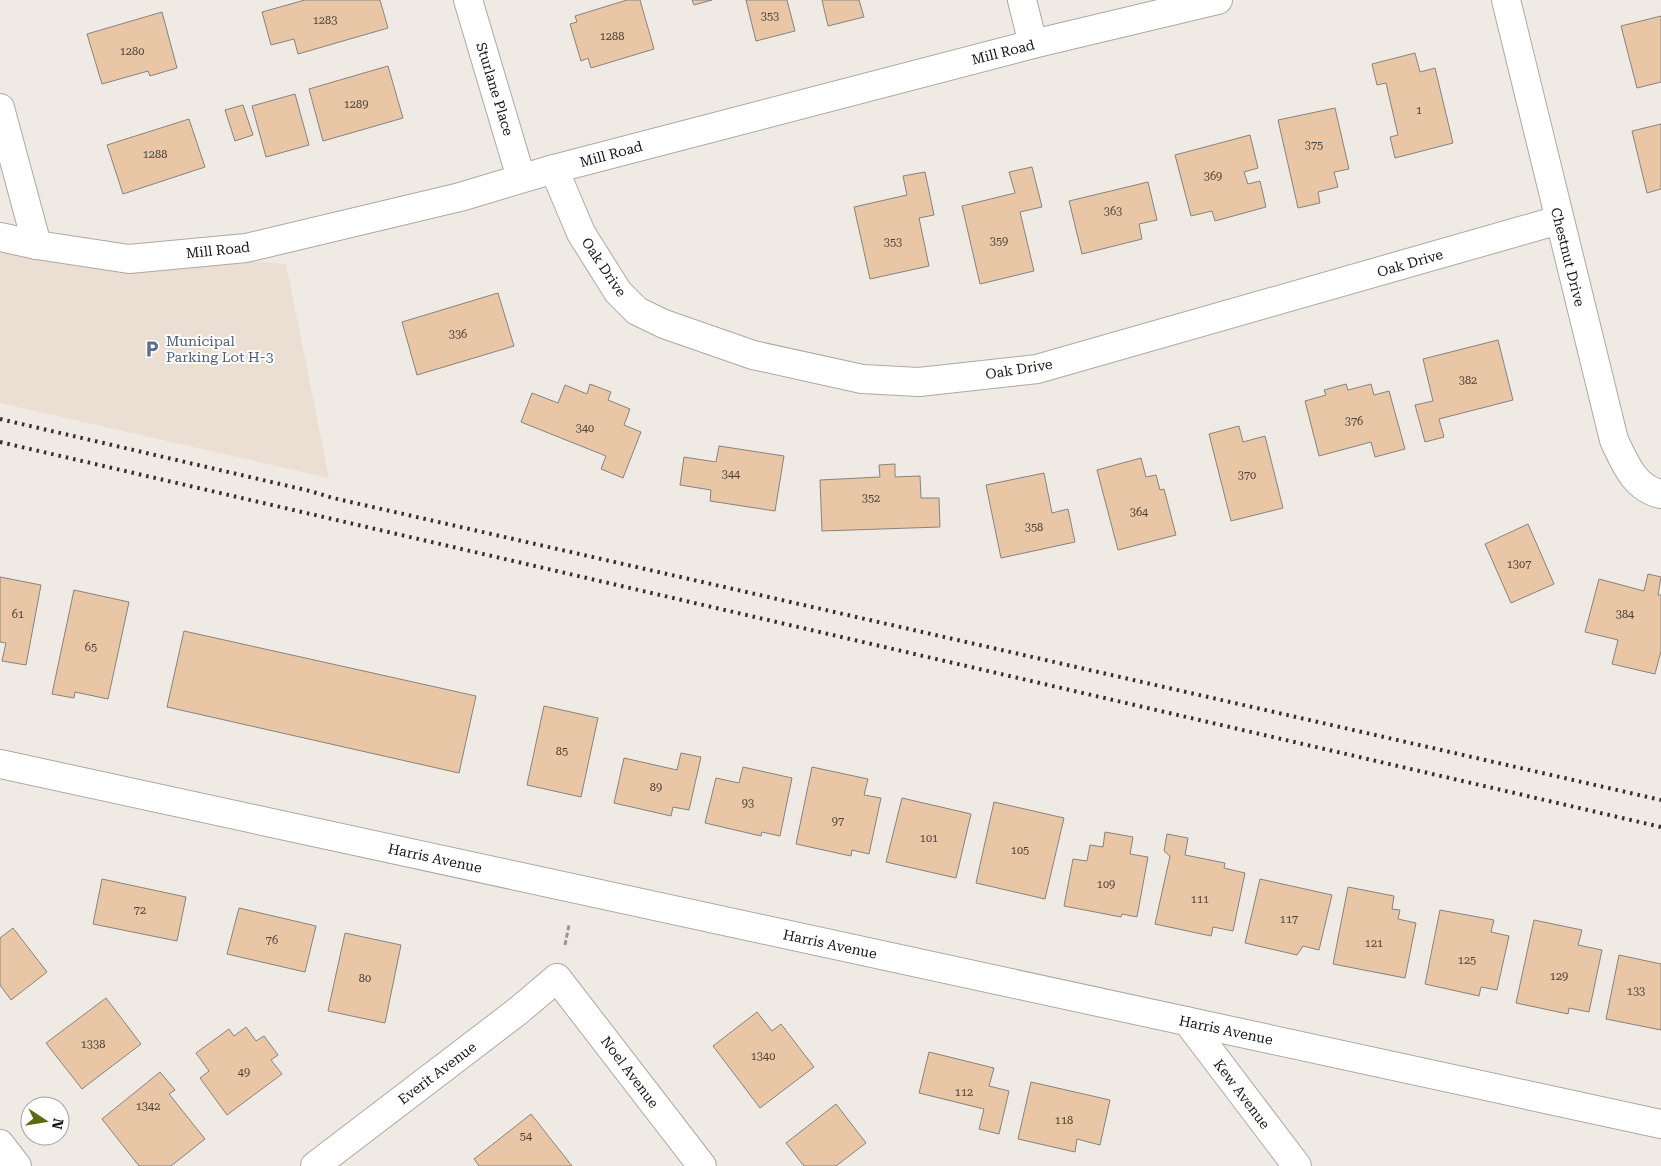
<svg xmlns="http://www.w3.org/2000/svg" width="1661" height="1166" viewBox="0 0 1661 1166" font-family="'Roboto Serif',serif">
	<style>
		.built { fill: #ebdfd3 }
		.building { fill: #e8c6a6; stroke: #88837e }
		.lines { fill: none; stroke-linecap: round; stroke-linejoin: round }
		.street-casing { stroke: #aea8a3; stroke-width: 30 }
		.secondary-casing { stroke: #aea8a3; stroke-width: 30 }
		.path { stroke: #9a9692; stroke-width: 3; stroke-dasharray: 5 2.5; stroke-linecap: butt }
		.street { stroke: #fff; stroke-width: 28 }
		.secondary { stroke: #fff; stroke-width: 28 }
		.rail { stroke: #33312e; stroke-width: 4; stroke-dasharray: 2.5 5; stroke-linecap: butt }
		.labels { text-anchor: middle; stroke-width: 4; stroke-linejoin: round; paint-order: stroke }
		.number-label { font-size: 11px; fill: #4c4238 }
		.street-label { font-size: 14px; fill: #181614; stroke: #fff }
		.service-label { font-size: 14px; fill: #4e5e75; stroke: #fff; text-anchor: start }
	</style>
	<rect width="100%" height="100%" fill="#f0eae5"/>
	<path class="built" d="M0,237L37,245L286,264L329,478L0,403Z"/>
	<g class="building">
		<path d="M305,0H380L388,28L298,54L294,39L271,45L262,12Z"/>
		<path d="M627,0H640L654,49L591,68L588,58L581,61L570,24L577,22L575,16Z"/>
		<path d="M692,0H712L694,5Z"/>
		<path d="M746,0H787L795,31L756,41Z"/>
		<path d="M822,0H859L864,17L828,26Z"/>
		<path d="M162,12L177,68L150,76L148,71L102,84L87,34Z"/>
		<path d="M1661,16V82L1637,88L1621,26Z"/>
		<path d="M1415,53L1420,72L1435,68L1453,143L1395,158L1390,137L1398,135L1386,83L1377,85L1372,64Z"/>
		<path d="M388,66L403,118L323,141L309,89Z"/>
		<path d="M295,94L309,145L266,157L252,106Z"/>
		<path d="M243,105L253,135L235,141L225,110Z"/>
		<path d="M1335,108L1349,169L1334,172L1338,187L1318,192L1320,203L1298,208L1278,120Z"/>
		<path d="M189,119L205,167L123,194L107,145Z"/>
		<path d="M1661,124V189L1647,193L1632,131Z"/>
		<path d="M1250,135L1258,168L1244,172L1248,184L1260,181L1266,207L1215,221L1212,211L1191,216L1175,155Z"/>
		<path d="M1032,167L1042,207L1020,212L1034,271L980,284L962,206L1015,193L1009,172Z"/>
		<path d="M925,172L934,215L919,218L929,266L870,279L854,207L907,195L903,176Z"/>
		<path d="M1148,182L1157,220L1139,224L1142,239L1082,254L1069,201Z"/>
		<path d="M498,293L514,346L417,375L402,322Z"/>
		<path d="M1498,340L1513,400L1439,419L1444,437L1425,442L1415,405L1433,401L1423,359Z"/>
		<path d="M590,384L611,392L608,400L630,409L624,425L641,432L623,478L601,469L606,456L521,422L532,393L558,403L565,385L587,394Z"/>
		<path d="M1346,384L1348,390L1371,384L1374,395L1389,391L1405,449L1375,457L1371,442L1319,456L1305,401L1326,395L1324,390Z"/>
		<path d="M1239,426L1243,442L1265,436L1283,508L1231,521L1209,434Z"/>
		<path d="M719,446L784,456L775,511L710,501L711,490L680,485L684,457L716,462Z"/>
		<path d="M1141,458L1146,477L1156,475L1160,490L1164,489L1176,535L1118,550L1097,470Z"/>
		<path d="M895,464V477L920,476L921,498H939L940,527L822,531L820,480L880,477L879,465Z"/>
		<path d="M1044,473L1052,513L1068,509L1075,542L1001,558L986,485Z"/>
		<path d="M1528,524L1554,584L1511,603L1485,544Z"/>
		<path d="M1648,574L1661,577L1658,595H1661V651L1655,674L1612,664L1618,640L1585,632L1599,579L1644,591Z"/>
		<path d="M0,577L41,585L26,665L2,661L6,643L0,642Z"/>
		<path d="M74,590L129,602L108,699L75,692L74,698L52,694Z"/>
		<path d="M184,631L476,696L459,773L167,707Z"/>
		<path d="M544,706L598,718L581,797L527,785Z"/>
		<path d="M681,753L701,757L689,810L673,807L671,816L614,803L624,758L677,770Z"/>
		<path d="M743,767L792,778L780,836L762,832L761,836L705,823L716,778L739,783Z"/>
		<path d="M812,767L868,779L864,795L881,798L869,854L852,850L851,856L796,844Z"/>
		<path d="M902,798L971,814L956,878L886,862Z"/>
		<path d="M994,802L1064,818L1045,899L976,883Z"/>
		<path d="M1105,832L1133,837L1130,854L1148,857L1137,917L1122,914L1121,917L1064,906L1073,859L1087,861L1090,845L1103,847Z"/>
		<path d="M1167,834L1188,838L1185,855L1225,863L1224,868L1245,873L1233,931L1213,927L1211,936L1155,924L1170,856L1164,851Z"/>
		<path d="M102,879L186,897L177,941L93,924Z"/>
		<path d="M1260,879L1332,895L1319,950L1303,946L1297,955L1245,943Z"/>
		<path d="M1348,887L1394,896L1392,909L1400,910L1398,919L1416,923L1405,978L1333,964Z"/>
		<path d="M239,908L316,926L305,972L227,954Z"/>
		<path d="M1440,910L1494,920L1491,932L1509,936L1497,990L1481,987L1479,996L1425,984Z"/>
		<path d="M1534,920L1582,930L1578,945L1602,950L1589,1012L1569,1008L1568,1014L1516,1003Z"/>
		<path d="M13,928L47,972L11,1000L0,985V938Z"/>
		<path d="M345,933L401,945L385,1023L328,1011Z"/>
		<path d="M1619,955L1661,964V1030L1606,1019Z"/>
		<path d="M106,998L141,1044L82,1089L46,1043Z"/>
		<path d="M757,1012L772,1031L781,1024L814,1067L760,1108L713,1046Z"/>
		<path d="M246,1027L256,1041L264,1036L278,1055L271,1060L282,1074L227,1115L200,1078L209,1071L196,1053L229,1029L234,1036Z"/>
		<path d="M929,1052L994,1068L989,1086L1009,1091L999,1134L979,1129L984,1109L919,1093Z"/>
		<path d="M160,1072L175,1090L169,1094L205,1139L171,1166H139L102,1119Z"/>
		<path d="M1031,1082L1110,1100L1100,1145L1077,1139L1075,1152L1018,1139Z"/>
		<path d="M836,1104L866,1143L836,1166H804L786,1143Z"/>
		<path d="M531,1114L572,1166H479L474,1159Z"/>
	</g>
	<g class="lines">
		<g class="street-casing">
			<g id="street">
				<path d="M468,0L521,178"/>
				<path d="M1022,0L1033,44"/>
				<path d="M1506,0L1614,440C1625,463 1634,488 1661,494"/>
				<path d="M0,108L37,245"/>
				<path d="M554,169L581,233L618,292L637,311L664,324L753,355L862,379L919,382L1037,369L1559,220"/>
				<path d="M1187,1021L1297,1166"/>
				<path d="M0,1144L17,1166"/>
				<path d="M315,1166L518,1011L557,978L702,1166"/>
			</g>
		</g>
		<g class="secondary-casing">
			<g id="secondary">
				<path d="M0,237L37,245L129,259L246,248L460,197L554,169L1033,44L1218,0"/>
				<path d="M0,764L1661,1124"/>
			</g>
		</g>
		<path class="path" d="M565,945L569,925"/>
		<use href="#street" class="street"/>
		<use href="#secondary" class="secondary"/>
		<g class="rail">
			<path d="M0,419L310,491L333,498L1661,800"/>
			<path d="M0,442L1661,827"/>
		</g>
	</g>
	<defs>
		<g id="parking-bare" transform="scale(1.35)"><path d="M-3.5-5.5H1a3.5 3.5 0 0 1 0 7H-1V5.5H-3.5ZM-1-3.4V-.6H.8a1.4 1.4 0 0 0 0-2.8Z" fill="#5c6f8a" stroke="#fff" stroke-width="2.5" paint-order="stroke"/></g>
	</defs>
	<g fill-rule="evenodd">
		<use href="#parking-bare" x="152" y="349"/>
	</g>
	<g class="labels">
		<g class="number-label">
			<text x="770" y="20">353</text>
			<text x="325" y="24">1283</text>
			<text x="612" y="40">1288</text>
			<text x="132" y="55">1280</text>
			<text x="356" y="108">1289</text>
			<text x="1419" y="114">1</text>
			<text x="1314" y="149">375</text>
			<text x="155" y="158">1288</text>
			<text x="1213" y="180">369</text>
			<text x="1113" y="215">363</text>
			<text x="999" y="245">359</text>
			<text x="893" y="246">353</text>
			<text x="458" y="338">336</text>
			<text x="1468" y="384">382</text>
			<text x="1354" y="425">376</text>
			<text x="585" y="432">340</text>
			<text x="731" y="478">344</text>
			<text x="1247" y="479">370</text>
			<text x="871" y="502">352</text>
			<text x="1139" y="516">364</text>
			<text x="1034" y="531">358</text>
			<text x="1519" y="568">1307</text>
			<text x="18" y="618">61</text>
			<text x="1625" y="618">384</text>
			<text x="91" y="651">65</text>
			<text x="562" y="755">85</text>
			<text x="656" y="791">89</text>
			<text x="748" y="807">93</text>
			<text x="838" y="825">97</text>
			<text x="929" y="842">101</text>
			<text x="1020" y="854">105</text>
			<text x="1106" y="888">109</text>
			<text x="1200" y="903">111</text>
			<text x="140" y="914">72</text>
			<text x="1289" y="923">117</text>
			<text x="272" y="944">76</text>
			<text x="1374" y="947">121</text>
			<text x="1467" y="964">125</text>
			<text x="1559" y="980">129</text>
			<text x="365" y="982">80</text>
			<text x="1636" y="995">133</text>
			<text x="93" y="1048">1338</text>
			<text x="763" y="1060">1340</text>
			<text x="244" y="1076">49</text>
			<text x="964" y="1096">112</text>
			<text x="148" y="1110">1342</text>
			<text x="1064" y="1124">118</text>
			<text x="526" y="1140">54</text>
		</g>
		<g class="street-label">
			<text transform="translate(1003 52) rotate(-14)" y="5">Mill Road</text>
			<text transform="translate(495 89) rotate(73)" y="5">Sturlane Place</text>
			<text transform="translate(611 154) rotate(-15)" y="5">Mill Road</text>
			<text transform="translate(218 250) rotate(-6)" y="5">Mill Road</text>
			<text transform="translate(1568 257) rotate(76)" y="5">Chestnut Drive</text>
			<text transform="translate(1410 263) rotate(-16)" y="5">Oak Drive</text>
			<text transform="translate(604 267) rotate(56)" y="5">Oak Drive</text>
			<text transform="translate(1019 369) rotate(-9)" y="5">Oak Drive</text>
			<text transform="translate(435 858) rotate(12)" y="5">Harris Avenue</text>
			<text transform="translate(830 944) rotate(12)" y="5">Harris Avenue</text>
			<text transform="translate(1226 1030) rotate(12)" y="5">Harris Avenue</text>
			<text transform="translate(630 1072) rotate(53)" y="5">Noel Avenue</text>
			<text transform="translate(437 1073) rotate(-37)" y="5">Everit Avenue</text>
			<text transform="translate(1242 1094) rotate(53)" y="5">Kew Avenue</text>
		</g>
		<g class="service-label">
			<text x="166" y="346">Municipal<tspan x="166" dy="16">Parking Lot H-3</tspan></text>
		</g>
	</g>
	<g transform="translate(45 1121) rotate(102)"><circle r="24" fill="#ffffff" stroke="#a3a2a1"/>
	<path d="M0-4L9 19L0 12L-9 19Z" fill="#5e6a12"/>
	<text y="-8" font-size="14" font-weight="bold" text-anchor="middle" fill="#181614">N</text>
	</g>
</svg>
